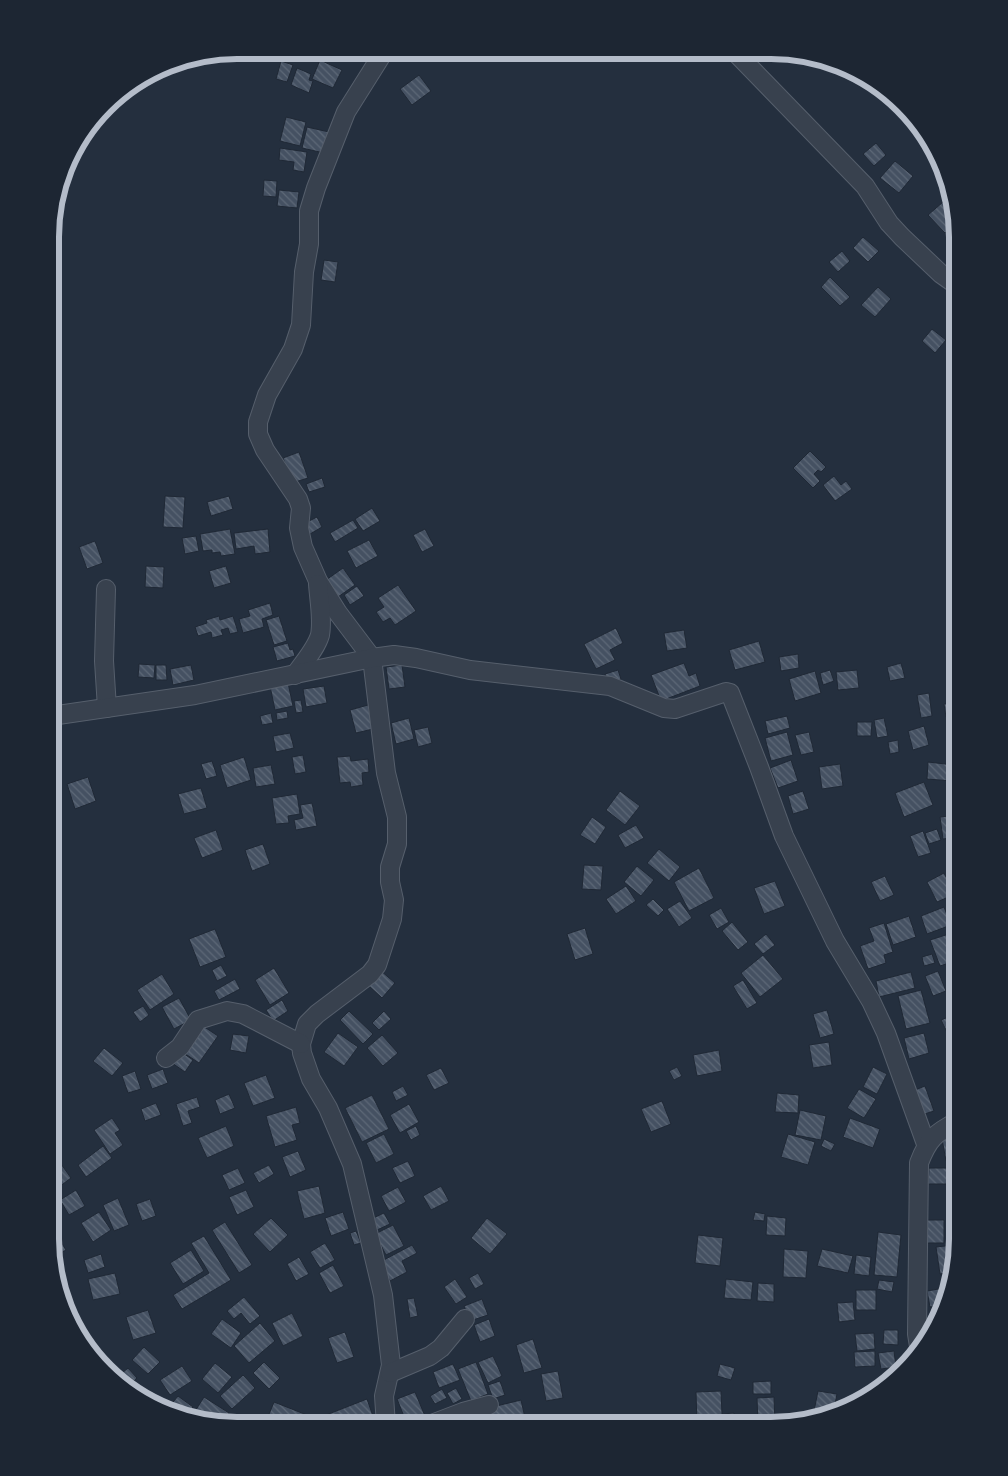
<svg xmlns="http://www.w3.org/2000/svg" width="1008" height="1476" viewBox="0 0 1008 1476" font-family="'Sofia Sans Condensed',sans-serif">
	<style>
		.building { fill: url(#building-back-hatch); stroke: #1f2835 }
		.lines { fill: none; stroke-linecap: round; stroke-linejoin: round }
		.minor-casing { stroke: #565f6c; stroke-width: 20 }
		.minor { stroke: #38414e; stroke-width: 18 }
		.rim { fill: none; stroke: #b4bcc9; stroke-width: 6 }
	</style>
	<defs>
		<pattern id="building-back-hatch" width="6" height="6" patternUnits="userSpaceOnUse" patternTransform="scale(1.25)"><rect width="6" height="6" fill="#455162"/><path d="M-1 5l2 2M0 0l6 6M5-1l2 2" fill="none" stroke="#5d6877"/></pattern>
	</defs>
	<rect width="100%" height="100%" fill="#242f3e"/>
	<g class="building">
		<path d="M320,60L342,70L333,88L312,79Z"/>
		<path d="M281,61L293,65L287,82L276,79Z"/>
		<path d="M297,68L311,74L309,80L313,81L309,93L291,85Z"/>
		<path d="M419,75L431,91L412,105L400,89Z"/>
		<path d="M286,117L306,122L300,146L280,141Z"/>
		<path d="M307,127L329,132L324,153L302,148Z"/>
		<path d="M876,143L886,155L874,166L863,154Z"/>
		<path d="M280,148L307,152L304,172L293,170L294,162L279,160Z"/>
		<path d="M895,161L913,176L899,193L880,178Z"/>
		<path d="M264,180L277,181L276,197L263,196Z"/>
		<path d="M279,190L299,192L297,208L277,206Z"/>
		<path d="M943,202L953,214L955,223L945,233L928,215Z"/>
		<path d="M863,237L879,251L868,262L853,248Z"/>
		<path d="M842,251L850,261L838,272L829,262Z"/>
		<path d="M324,260L338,262L335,282L321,280Z"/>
		<path d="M830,277L850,297L840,306L821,287Z"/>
		<path d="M878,287L891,299L875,317L861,305Z"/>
		<path d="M932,329L946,340L935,353L922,341Z"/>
		<path d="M810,451L826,467L821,472L818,470L814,474L820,481L813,488L793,468Z"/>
		<path d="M299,452L308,478L292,483L283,458Z"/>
		<path d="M834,476L841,485L846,481L852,489L835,501L823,485Z"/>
		<path d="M322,478L325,487L309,492L306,484Z"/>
		<path d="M165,496L185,497L183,528L163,527Z"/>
		<path d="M229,496L233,509L211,516L207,502Z"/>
		<path d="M372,508L380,521L363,531L355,519Z"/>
		<path d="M317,517L322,527L305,537L299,526Z"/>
		<path d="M353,520L358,528L335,542L330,533Z"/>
		<path d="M230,529L235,554L221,556L220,552L212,553V550L203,551L200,534Z"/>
		<path d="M268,529L270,552L255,554L254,546L236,549L234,533Z"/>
		<path d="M425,529L434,546L422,552L413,535Z"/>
		<path d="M196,536L199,551L185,554L182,538Z"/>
		<path d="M369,540L378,556L356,568L347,551Z"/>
		<path d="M95,541L103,563L87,569L79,547Z"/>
		<path d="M146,566L164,567L163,588L145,587Z"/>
		<path d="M226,566L231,583L214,588L209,571Z"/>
		<path d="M343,568L355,585L338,597L326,580Z"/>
		<path d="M398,585L416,611L395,625L390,618L383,622L376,612L384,607L378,598Z"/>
		<path d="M357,586L364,596L350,605L344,595Z"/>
		<path d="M270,603L273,615L262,619L264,627L243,633L239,619L250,616L248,610Z"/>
		<path d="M219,616L220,620L233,616L238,632L230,634L228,628L221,630L223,635L212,638L211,632L198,636L195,627L207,623L206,620Z"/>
		<path d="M279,616L287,641L274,645L266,620Z"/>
		<path d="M616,628L623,643L610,650L615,660L596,669L584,644Z"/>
		<path d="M684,630L687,648L667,651L664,633Z"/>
		<path d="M759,641L765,662L735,670L729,650Z"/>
		<path d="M288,643L290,650L293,649L295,656L277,661L273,647Z"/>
		<path d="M953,651H958V667H954Z"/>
		<path d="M798,654L799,668L781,671L779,657Z"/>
		<path d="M684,663L689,676L696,673L700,686L661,701L651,675Z"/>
		<path d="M901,663L905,678L890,681L887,667Z"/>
		<path d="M139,664L155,665L154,678L138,677Z"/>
		<path d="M156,665H166L167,680H156Z"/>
		<path d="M191,665L194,680L173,685L170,669Z"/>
		<path d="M402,665L405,687L389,689L386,667Z"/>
		<path d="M618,670L621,679L608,684L605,674Z"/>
		<path d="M830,670L834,681L823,685L820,673Z"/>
		<path d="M857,670L859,688L838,690L836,672Z"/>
		<path d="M815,671L821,693L795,701L789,679Z"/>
		<path d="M288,683L293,706L275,710L270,686Z"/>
		<path d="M324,686L327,703L306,707L303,689Z"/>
		<path d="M929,693L932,716L921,718L917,695Z"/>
		<path d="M301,700L303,712L296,713L294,701Z"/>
		<path d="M958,702V716L946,717L944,704Z"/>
		<path d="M368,705L373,729L356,733L350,710Z"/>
		<path d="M287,711L288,718L277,720L276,713Z"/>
		<path d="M271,713L273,723L262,725L260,716Z"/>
		<path d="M787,716L790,728L768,734L765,721Z"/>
		<path d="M409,718L414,739L396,744L391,723Z"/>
		<path d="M884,718L888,736L877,738L874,720Z"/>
		<path d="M857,722H872L871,736H857Z"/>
		<path d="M924,726L929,745L913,750L908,731Z"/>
		<path d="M428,727L432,743L418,747L414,730Z"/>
		<path d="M787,732L793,755L771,761L765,738Z"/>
		<path d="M809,732L814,752L801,755L795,735Z"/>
		<path d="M290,733L294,748L276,752L273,736Z"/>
		<path d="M898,740L899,752L890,754L888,742Z"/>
		<path d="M303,755L306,772L295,774L292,757Z"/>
		<path d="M350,756L351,761L368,759L369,772L362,773L363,785L351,787L350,782L340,783L337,757Z"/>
		<path d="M244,757L251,780L227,788L220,765Z"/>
		<path d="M791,760L798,781L778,788L770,768Z"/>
		<path d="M212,761L217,776L206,779L201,764Z"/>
		<path d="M928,762L954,765L952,781L927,779Z"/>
		<path d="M840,764L843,786L822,789L819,767Z"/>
		<path d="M271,765L275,784L256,787L253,768Z"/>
		<path d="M88,777L96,801L75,809L67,784Z"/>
		<path d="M924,782L933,805L904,817L895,793Z"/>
		<path d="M201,788L207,808L184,814L178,794Z"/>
		<path d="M620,791L640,806L625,825L606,810Z"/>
		<path d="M803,791L809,809L793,814L788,796Z"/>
		<path d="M297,794L300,814L288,816L289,823L276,824L272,798Z"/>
		<path d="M312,803L317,826L296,830L294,820L303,818L300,805Z"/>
		<path d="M958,815V837L943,839L940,817Z"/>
		<path d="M592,817L606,827L595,844L580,835Z"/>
		<path d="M636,825L644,838L625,848L618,835Z"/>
		<path d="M937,829L941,840L929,844L925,833Z"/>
		<path d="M216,830L223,850L202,858L194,838Z"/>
		<path d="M923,831L931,853L918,857L910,836Z"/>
		<path d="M263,844L270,864L252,871L245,850Z"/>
		<path d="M659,849L680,867L669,881L647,863Z"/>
		<path d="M584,865L603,866L601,890L582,889Z"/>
		<path d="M637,866L654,880L641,896L624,882Z"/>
		<path d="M699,868L714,898L689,911L674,882Z"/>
		<path d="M944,873L955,894L937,902L927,882Z"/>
		<path d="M885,876L894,895L880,901L871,882Z"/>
		<path d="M775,881L785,906L764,914L754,888Z"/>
		<path d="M626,886L636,901L616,914L606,899Z"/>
		<path d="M653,899L664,910L658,916L646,905Z"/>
		<path d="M680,901L692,918L679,927L667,909Z"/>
		<path d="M944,907L951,925L927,934L921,916Z"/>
		<path d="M721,908L729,922L717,929L709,915Z"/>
		<path d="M909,916L916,937L893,945L886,924Z"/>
		<path d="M732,922L748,942L738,950L722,931Z"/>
		<path d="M884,923L893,952L884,955L886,963L868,969L860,946L874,941L869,928Z"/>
		<path d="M585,928L593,954L575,960L567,934Z"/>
		<path d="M215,929L226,957L200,967L189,939Z"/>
		<path d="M952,933L958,949V960L940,966L930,940Z"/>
		<path d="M766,934L775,945L763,954L754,944Z"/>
		<path d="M932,954L935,963L924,966L922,957Z"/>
		<path d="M763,955L783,979L760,997L741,973Z"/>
		<path d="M221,965L227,976L217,981L212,970Z"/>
		<path d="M274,968L289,993L270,1005L255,980Z"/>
		<path d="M380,970L395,983L382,998L368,985Z"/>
		<path d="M938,971L946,991L933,996L925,976Z"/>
		<path d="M911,972L915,988L879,997L876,981Z"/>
		<path d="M162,974L174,994L150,1010L137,990Z"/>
		<path d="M235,979L240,989L219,1000L214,991Z"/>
		<path d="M743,980L757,1003L747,1009L733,986Z"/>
		<path d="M921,990L930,1023L906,1029L898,996Z"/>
		<path d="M179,998L191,1020L174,1029L162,1007Z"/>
		<path d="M282,1000L288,1011L273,1021L266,1010Z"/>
		<path d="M143,1006L149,1015L140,1022L133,1012Z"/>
		<path d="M827,1010L834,1034L820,1038L813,1014Z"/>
		<path d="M349,1011L373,1034L363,1044L340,1020Z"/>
		<path d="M384,1011L391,1019L379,1030L372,1023Z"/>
		<path d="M958,1013V1029L948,1034L941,1020Z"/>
		<path d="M200,1024L218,1036L199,1063L181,1051Z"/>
		<path d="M338,1033L358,1047L344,1066L324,1052Z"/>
		<path d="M924,1033L929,1053L909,1059L904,1038Z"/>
		<path d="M233,1034L249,1036L246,1053L230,1050Z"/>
		<path d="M382,1035L398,1053L383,1066L367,1048Z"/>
		<path d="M829,1042L832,1065L813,1068L809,1045Z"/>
		<path d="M104,1048L123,1063L112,1076L93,1061Z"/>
		<path d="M719,1050L722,1071L697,1076L693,1055Z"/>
		<path d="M180,1051L193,1060L185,1072L172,1063Z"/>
		<path d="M677,1067L682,1076L674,1080L669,1071Z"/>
		<path d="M873,1067L887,1074L877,1094L863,1087Z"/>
		<path d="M441,1068L449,1083L434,1090L426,1075Z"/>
		<path d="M163,1069L168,1083L152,1089L147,1075Z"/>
		<path d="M135,1071L141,1089L128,1093L122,1076Z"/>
		<path d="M266,1075L275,1098L253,1106L244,1083Z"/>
		<path d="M403,1086L408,1095L396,1101L392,1092Z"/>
		<path d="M925,1086L934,1111L918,1116L910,1092Z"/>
		<path d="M859,1089L876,1099L864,1118L847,1108Z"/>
		<path d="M777,1093L799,1095L798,1113L775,1112Z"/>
		<path d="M229,1094L235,1108L220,1114L215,1100Z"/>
		<path d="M372,1095L389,1129L362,1142L345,1108Z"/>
		<path d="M197,1097L200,1107L188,1111L192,1123L183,1126L176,1104Z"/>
		<path d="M662,1101L671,1124L651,1132L641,1109Z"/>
		<path d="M156,1103L161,1115L145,1121L141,1109Z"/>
		<path d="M409,1104L419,1122L400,1133L390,1115Z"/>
		<path d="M296,1107L300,1123L292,1125L297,1140L275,1147L266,1116Z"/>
		<path d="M800,1110L826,1116L821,1140L795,1135Z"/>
		<path d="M112,1118L120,1130L115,1133L123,1145L110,1154L94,1130Z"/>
		<path d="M850,1118L880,1129L873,1148L843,1137Z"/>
		<path d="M226,1126L234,1146L207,1158L198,1138Z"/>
		<path d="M416,1126L420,1135L411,1140L406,1131Z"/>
		<path d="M958,1129V1159L946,1161L941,1133Z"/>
		<path d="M384,1134L394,1154L376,1163L366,1143Z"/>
		<path d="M788,1134L815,1142L808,1165L781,1157Z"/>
		<path d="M824,1139L835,1144L831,1151L821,1146Z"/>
		<path d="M103,1146L112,1158L86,1177L78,1165Z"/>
		<path d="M298,1151L306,1170L290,1177L282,1157Z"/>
		<path d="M59,1161L71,1178L59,1187L50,1175V1168Z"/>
		<path d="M408,1161L415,1176L400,1183L392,1168Z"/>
		<path d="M269,1165L274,1174L259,1183L253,1173Z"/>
		<path d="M238,1168L245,1183L229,1190L222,1175Z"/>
		<path d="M929,1168H951V1179H958V1193H947V1184H928Z"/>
		<path d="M319,1186L325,1213L304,1219L297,1191Z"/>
		<path d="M441,1186L449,1201L431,1210L423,1196Z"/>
		<path d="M398,1187L406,1202L389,1211L381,1196Z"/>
		<path d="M76,1190L85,1206L69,1215L60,1200Z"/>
		<path d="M246,1190L254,1207L237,1215L229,1197Z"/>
		<path d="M118,1198L129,1225L114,1231L103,1205Z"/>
		<path d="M150,1199L156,1216L142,1221L136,1204Z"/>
		<path d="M99,1212L111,1230L93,1242L81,1223Z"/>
		<path d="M343,1212L349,1229L331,1236L325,1218Z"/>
		<path d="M755,1212L765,1214L764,1221L753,1220Z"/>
		<path d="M384,1213L390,1224L377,1230L371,1219Z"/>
		<path d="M767,1216L786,1218L785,1236L766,1235Z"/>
		<path d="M271,1218L288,1235L270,1252L253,1234Z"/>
		<path d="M487,1218L507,1234L490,1254L471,1238Z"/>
		<rect x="948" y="1219" width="10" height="20"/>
		<path d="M926,1220H944V1243H927Z"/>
		<path d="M225,1222L252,1265L239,1273L212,1230Z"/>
		<path d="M393,1225L404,1246L386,1255L375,1234Z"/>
		<path d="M356,1231L361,1243L354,1245L350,1233Z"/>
		<path d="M878,1232L901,1235L897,1277L874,1275Z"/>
		<path d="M57,1235L66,1250L54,1257L50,1239Z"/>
		<path d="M698,1235L723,1238L720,1266L695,1263Z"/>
		<path d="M204,1236L231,1280L182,1309L173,1295L209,1273L191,1243Z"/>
		<path d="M325,1243L335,1260L320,1268L310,1252Z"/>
		<path d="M412,1245L417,1253L402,1261L407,1272L390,1281L380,1262Z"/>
		<path d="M954,1245L956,1259L954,1272L940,1274L936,1247Z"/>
		<path d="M784,1249L808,1251L806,1278L783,1277Z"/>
		<path d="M822,1249L853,1256L848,1273L817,1266Z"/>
		<path d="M191,1250L204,1271L183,1284L170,1263Z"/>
		<path d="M101,1254L105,1267L88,1273L84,1260Z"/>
		<path d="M856,1255L871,1257L869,1276L854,1274Z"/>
		<path d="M299,1257L309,1274L296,1281L287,1264Z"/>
		<path d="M333,1265L344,1286L330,1293L319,1273Z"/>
		<path d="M115,1273L120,1294L93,1300L88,1279Z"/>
		<path d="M478,1273L484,1284L475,1289L469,1278Z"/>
		<path d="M455,1279L467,1297L456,1304L444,1287Z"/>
		<path d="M726,1279L753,1282L751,1300L724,1298Z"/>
		<path d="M879,1280L894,1282L892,1292L877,1289Z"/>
		<path d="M758,1283L774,1284V1302L757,1301Z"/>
		<path d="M950,1287L945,1305L930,1307L927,1291Z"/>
		<rect x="856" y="1290" width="20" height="20"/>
		<path d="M244,1297L260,1316L250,1324L241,1313L234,1319L227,1311Z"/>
		<path d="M414,1298L418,1316L410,1318L407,1299Z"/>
		<path d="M482,1299L488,1315L470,1321L464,1306Z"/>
		<path d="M853,1302L855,1320L839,1322L837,1303Z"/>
		<path d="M148,1310L156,1333L133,1340L126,1317Z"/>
		<path d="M292,1313L303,1336L283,1346L272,1323Z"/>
		<path d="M222,1319L241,1333L231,1348L211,1334Z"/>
		<path d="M489,1319L495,1336L480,1342L474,1325Z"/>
		<path d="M260,1323L275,1341L249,1363L234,1346Z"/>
		<path d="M884,1330H898V1345L883,1344Z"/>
		<path d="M345,1332L354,1357L337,1363L328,1338Z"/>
		<path d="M874,1333L875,1349L857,1351L855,1334Z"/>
		<path d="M533,1339L542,1368L524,1373L516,1345Z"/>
		<path d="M144,1347L160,1362L148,1374L132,1360Z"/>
		<path d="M875,1351V1366L855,1367L854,1352Z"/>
		<path d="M894,1351L896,1367L881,1369L878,1353Z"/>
		<path d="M493,1356L502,1376L488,1383L478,1362Z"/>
		<path d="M264,1362L280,1378L269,1389L253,1373Z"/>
		<path d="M476,1362L488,1394L471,1401L458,1369Z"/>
		<path d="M215,1363L232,1377L218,1393L202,1379Z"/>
		<path d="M453,1364L460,1380L439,1388L433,1372Z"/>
		<path d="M720,1364L735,1368L731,1380L717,1376Z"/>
		<path d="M182,1366L192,1381L170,1395L160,1380Z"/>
		<path d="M128,1368L137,1378L125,1389L115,1379Z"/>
		<path d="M558,1371L563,1398L546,1401L541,1374Z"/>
		<path d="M243,1375L255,1388L232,1409L220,1396Z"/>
		<path d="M500,1381L505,1395L493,1399L488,1385Z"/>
		<path d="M771,1381V1394H753V1382Z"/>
		<path d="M136,1384L154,1403L153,1405L129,1391Z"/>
		<path d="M456,1388L462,1399L453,1404L447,1393Z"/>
		<path d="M442,1389L447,1398L435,1404L430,1396Z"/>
		<path d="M721,1391L722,1414L734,1413V1426H697L696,1392Z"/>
		<path d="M818,1391L837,1394L833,1414L814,1411Z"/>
		<path d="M415,1392L425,1416L407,1424L397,1399Z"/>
		<path d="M178,1396L193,1407L185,1417L165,1412Z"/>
		<path d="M204,1397L229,1413L222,1424H213L200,1421L192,1416Z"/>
		<path d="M774,1397L775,1424L758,1425L757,1398Z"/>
		<path d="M367,1399L374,1419L358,1425H330L326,1415Z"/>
		<path d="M521,1400L526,1422L513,1425H493L488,1408Z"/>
		<path d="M274,1402L307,1415L304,1425H282L267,1419Z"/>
	</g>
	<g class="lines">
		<g class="minor-casing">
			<g id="minor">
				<path d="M385,50L346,112L316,188L309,211V244L304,272L301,325L293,349L267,395L258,422V434L265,450L298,499L301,508L299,528L303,547L318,581L338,613L372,658L386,773L397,817V844L390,867V882L394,900L392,919L377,965L370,974L317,1014L307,1024L301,1044L302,1053L311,1079L328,1108L352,1164L383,1295L391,1365L384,1396L386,1425"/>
				<path d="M734,51L865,186L889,223L902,237L941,274L958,286"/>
				<path d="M106,589L104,661L107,708"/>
				<path d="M295,675C303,663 316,649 320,635C323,619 319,600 318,584"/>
				<path d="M51,716L195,695L372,658L394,655L416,658L470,670L610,686L664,708L675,709L726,692L730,693L759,767L784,836L835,941L871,1001L886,1033L926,1144"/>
				<path d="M166,1058L180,1047L198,1020L227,1011L243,1014L301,1044"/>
				<path d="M920,1352L917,1334L919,1163C928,1139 935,1133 958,1121"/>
				<path d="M390,1373L430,1356L441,1348L465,1319"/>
				<path d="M429,1425L463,1412L489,1405"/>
			</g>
		</g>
		<use href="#minor" class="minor"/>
	</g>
	<path d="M0 0H1008V1476H0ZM237 59H771A178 178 0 0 1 949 237V1239A178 178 0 0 1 771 1417H237A178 178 0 0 1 59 1239V237A178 178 0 0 1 237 59Z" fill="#1d2633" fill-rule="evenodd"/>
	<path class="rim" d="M237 59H771A178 178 0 0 1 949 237V1239A178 178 0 0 1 771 1417H237A178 178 0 0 1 59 1239V237A178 178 0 0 1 237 59Z"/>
</svg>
